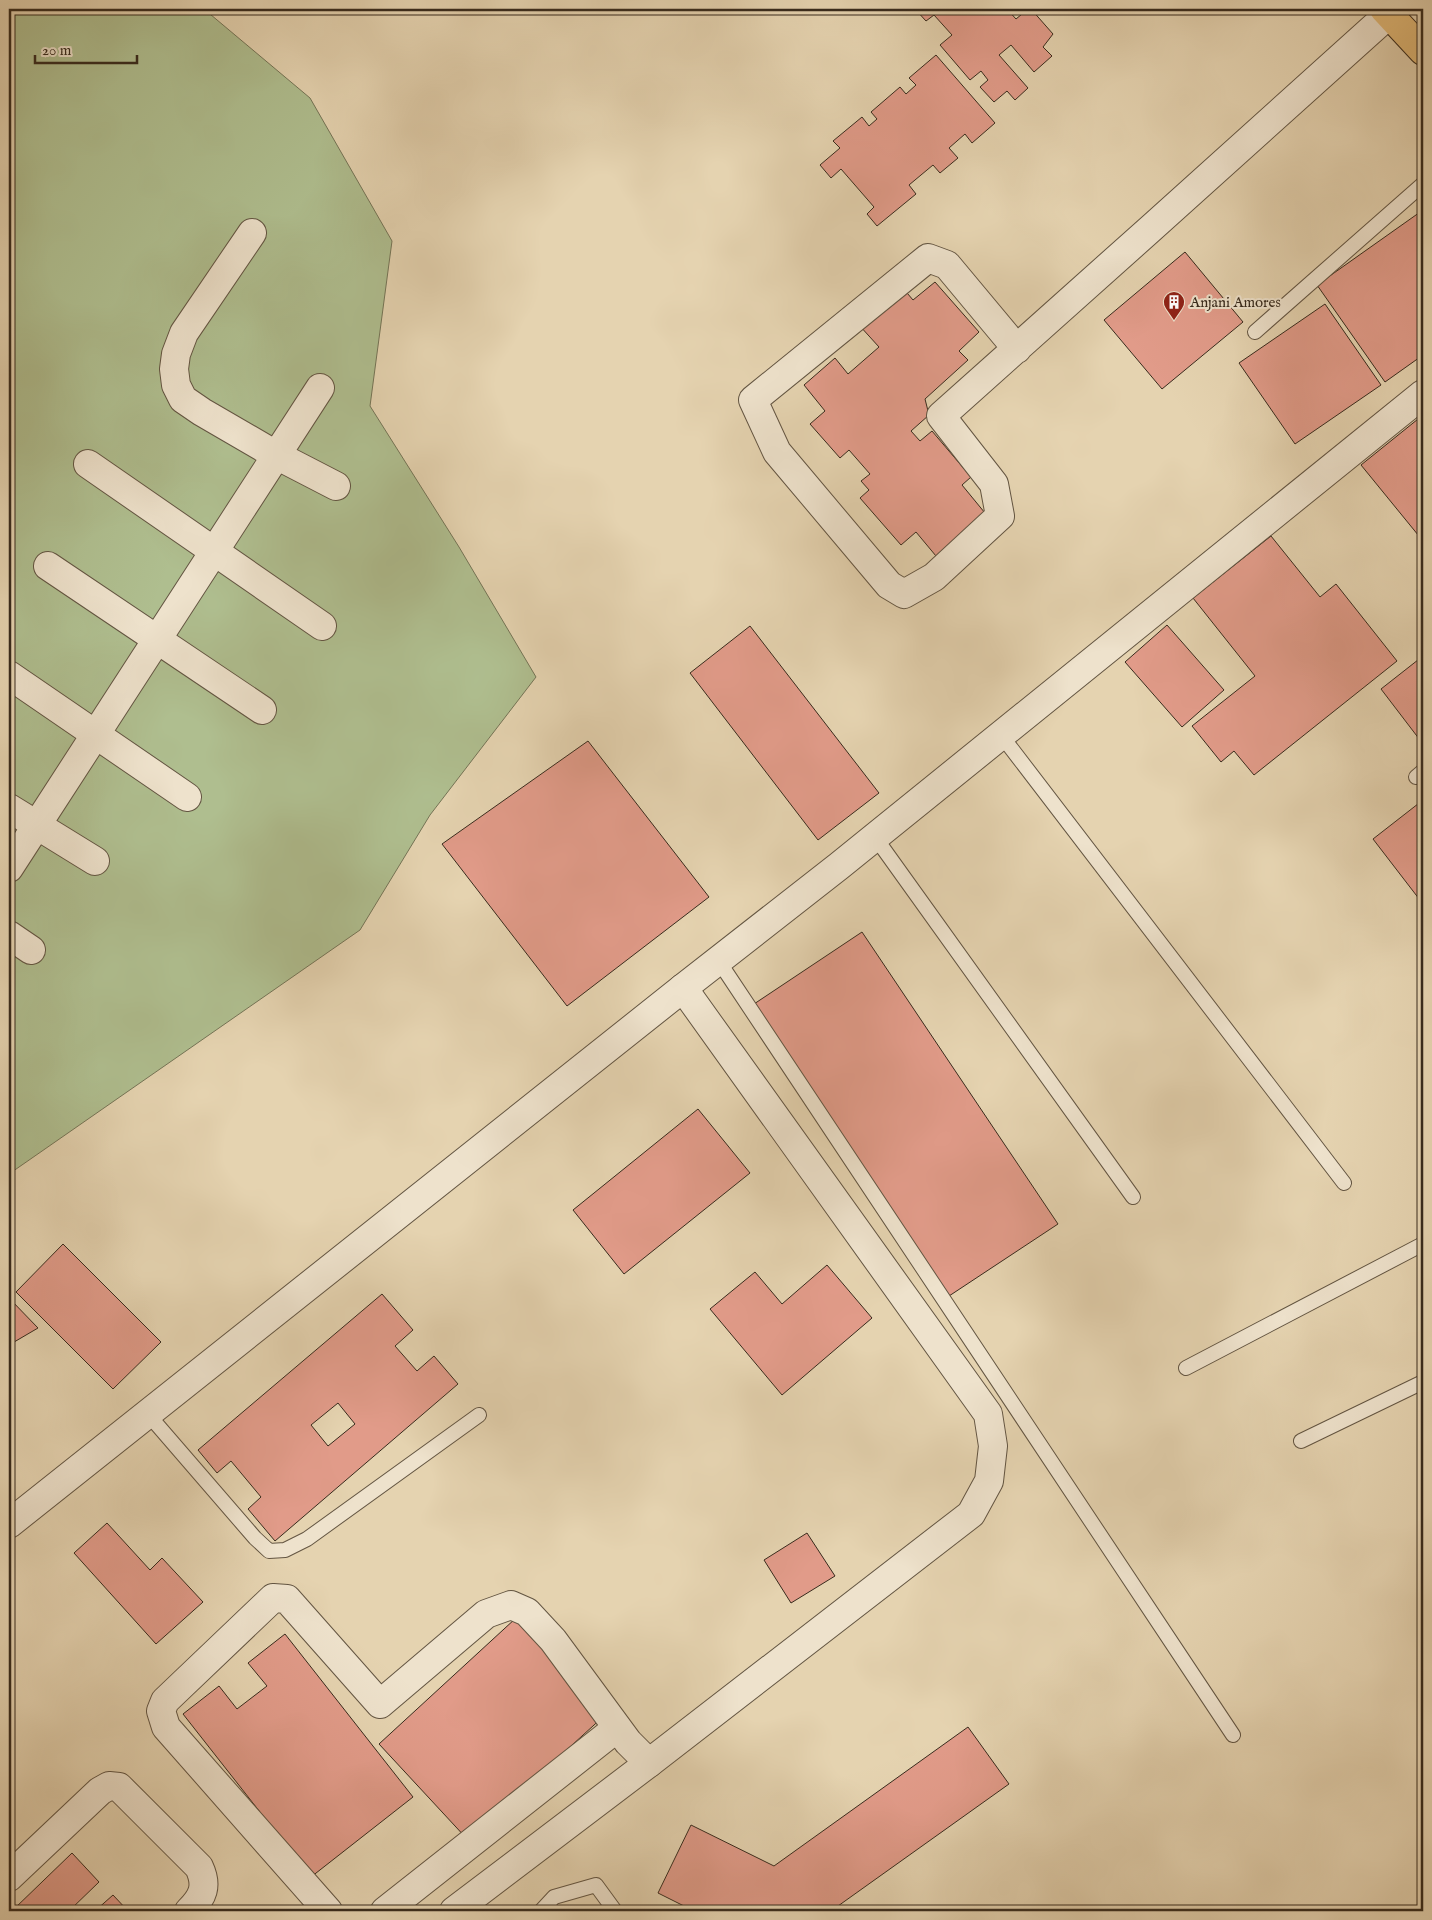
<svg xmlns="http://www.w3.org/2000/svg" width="1432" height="1920" viewBox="0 0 1432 1920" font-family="'IM FELL English',serif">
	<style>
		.green { fill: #afbe8f; stroke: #747456 }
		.building { fill: #e19b89; stroke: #382b1d; fill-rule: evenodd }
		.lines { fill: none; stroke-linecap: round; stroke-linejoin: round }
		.service-casing { stroke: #635542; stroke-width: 16 }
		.minor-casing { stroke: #635542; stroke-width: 30 }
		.trunk-casing { stroke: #382b1d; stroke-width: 30 }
		.service { stroke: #eee2cc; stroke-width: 14 }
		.minor { stroke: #eee2cc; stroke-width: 28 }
		.trunk { stroke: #e2ba78; stroke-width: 28 }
		.labels { text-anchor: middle; stroke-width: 4; stroke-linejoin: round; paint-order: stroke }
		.poi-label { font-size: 15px; fill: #382b1d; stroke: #eee2cc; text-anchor: start }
	</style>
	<rect width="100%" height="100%" fill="#e5d3b0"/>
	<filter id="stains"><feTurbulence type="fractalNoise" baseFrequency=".004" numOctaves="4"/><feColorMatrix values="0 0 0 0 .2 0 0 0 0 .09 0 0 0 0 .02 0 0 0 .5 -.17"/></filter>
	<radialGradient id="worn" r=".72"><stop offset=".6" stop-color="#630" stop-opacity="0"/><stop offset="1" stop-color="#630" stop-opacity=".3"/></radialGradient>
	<path class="green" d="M9,9H204L310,98L392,241L370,406L459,547L536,677L430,815L360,930L9,1174Z"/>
	<g class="building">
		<path d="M915,9H1007L1016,19L1028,9H1031L1053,34L1043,47L1052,56L1034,72L1011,45L999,55L1028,88L1015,100L1007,91L994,102L980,87L988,80L981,71L970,80L940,45L952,35L934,15L926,21Z"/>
		<path d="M936,55L995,123L972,143L965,134L949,148L958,158L940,173L933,165L909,185L916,194L877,226L867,214L874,207L841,169L831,178L820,165L840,148L833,141L862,117L869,126L877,119L871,112L900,87L906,94L916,85L909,78Z"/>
		<path d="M1423,210V355L1385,382L1317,285Z"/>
		<path d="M1185,252L1243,322L1162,389L1104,320Z"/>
		<path d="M935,282L979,332L959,351L968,360L925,399L929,415L911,431L920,441L932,431L971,477L962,485L985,513L936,556L916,532L901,545L860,498L869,490L861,481L870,474L849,450L840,458L810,424L825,411L804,385L835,358L848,374L879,347L859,325L902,287L913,300Z"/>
		<path d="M1325,304L1381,385L1295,444L1239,363Z"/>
		<path d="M1423,415V541L1361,465Z"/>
		<path d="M1271,536L1320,597L1336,584L1397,661L1254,775L1234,751L1221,762L1192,726L1255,676L1193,598Z"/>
		<path d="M1167,625L1224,690L1182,727L1125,662Z"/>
		<path d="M750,626L879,793L818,840L690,673Z"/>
		<path d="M1423,656V744L1381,689Z"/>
		<path d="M588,741L709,897L567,1006L442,844Z"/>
		<path d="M1423,800V904L1373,839Z"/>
		<path d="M862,932L1058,1224L946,1298L751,1006Z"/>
		<path d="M698,1109L750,1173L624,1274L573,1210Z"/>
		<path d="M63,1244L161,1342L113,1389L16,1292Z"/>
		<path d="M827,1265L872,1318L782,1395L710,1309L755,1272L782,1304Z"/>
		<path d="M382,1294L413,1330L395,1346L417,1371L434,1356L458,1384L275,1541L248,1509L261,1497L231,1461L217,1473L198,1450ZM338,1403L355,1424L328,1446L311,1425Z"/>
		<path d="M9,1298L38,1328L9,1345Z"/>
		<path d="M107,1523L150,1570L162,1558L203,1602L156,1644L74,1553Z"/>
		<path d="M807,1533L835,1576L791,1603L764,1560Z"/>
		<path d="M516,1618L605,1715L468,1840L379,1744Z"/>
		<path d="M285,1634L413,1797L311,1877L183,1714L219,1686L237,1709L267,1686L248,1663Z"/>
		<path d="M968,1727L1009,1784L831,1911H694L658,1893L691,1825L774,1866Z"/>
		<path d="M72,1853L99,1882L69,1911H16L14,1909Z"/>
		<path d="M113,1895L128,1911H95Z"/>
	</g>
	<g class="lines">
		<g class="service-casing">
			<g id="service">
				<path d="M1255,332L1423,184"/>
				<path d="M1001,735L1344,1183"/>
				<path d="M1416,777L1423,771"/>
				<path d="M875,837L1133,1197"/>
				<path d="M718,960L1233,1735"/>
				<path d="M1186,1368L1423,1244"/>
				<path d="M147,1413L255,1538L269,1551L285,1550L307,1539L479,1415"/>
				<path d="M1301,1441L1423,1382"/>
				<path d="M541,1911L554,1897L596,1885L615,1911"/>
			</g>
		</g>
		<g class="minor-casing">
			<g id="minor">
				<path d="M252,233L184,333L176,354L174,369L176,385L183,399L202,412L276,455L336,486"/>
				<path d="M1017,349L947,265L928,258L753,400L777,452L889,585L904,594L934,577L1000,516L994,484L941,416C1091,283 1240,148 1389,14"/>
				<path d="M88,464L322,626"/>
				<path d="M48,566L262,710"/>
				<path d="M9,675L187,797"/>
				<path d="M9,808L95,861"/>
				<path d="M9,868L320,388"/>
				<path d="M9,935L31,950"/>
				<path d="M9,1524L683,988L839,866L1423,394"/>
				<path d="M9,1877L100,1791L109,1786L119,1787L199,1867C208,1886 203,1897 189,1911"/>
				<path d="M328,1911L166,1727L161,1711L165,1701L273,1598L287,1599L380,1704L486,1614L511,1605L527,1612L553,1640L628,1742L649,1763"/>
				<path d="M385,1911L617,1728"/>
				<path d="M454,1911L649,1763L971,1514L989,1481L993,1446L988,1414L683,988"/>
			</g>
		</g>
		<g class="trunk-casing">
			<path id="trunk" d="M1384,9L1423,51"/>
		</g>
		<use href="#service" class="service"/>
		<use href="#minor" class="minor"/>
		<use href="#trunk" class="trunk"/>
	</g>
	<defs>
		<g id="building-pin" transform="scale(1.125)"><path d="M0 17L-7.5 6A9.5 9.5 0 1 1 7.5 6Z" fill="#8f2418" stroke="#eee2cc"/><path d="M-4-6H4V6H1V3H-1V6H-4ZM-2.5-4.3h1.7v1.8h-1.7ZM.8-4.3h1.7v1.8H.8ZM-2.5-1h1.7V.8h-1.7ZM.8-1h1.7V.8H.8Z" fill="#fff"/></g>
	</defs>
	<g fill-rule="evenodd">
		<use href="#building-pin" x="1174" y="302"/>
	</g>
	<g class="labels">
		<g class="poi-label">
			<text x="1190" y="307">Anjani Amores</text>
		</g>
	</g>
	<rect width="1432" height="1920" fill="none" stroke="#e5d3b0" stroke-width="30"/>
	<rect x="10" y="10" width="1412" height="1900" fill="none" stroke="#382b1d" stroke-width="2.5"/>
	<rect x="15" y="15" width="1402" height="1890" fill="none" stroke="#382b1d"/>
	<path d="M35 55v8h102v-8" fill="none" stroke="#382b1d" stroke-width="2.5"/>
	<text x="42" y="55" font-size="15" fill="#382b1d" stroke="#eee2cc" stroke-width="4" paint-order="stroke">20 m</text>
	<rect width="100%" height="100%" filter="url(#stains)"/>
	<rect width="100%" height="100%" fill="url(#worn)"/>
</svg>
